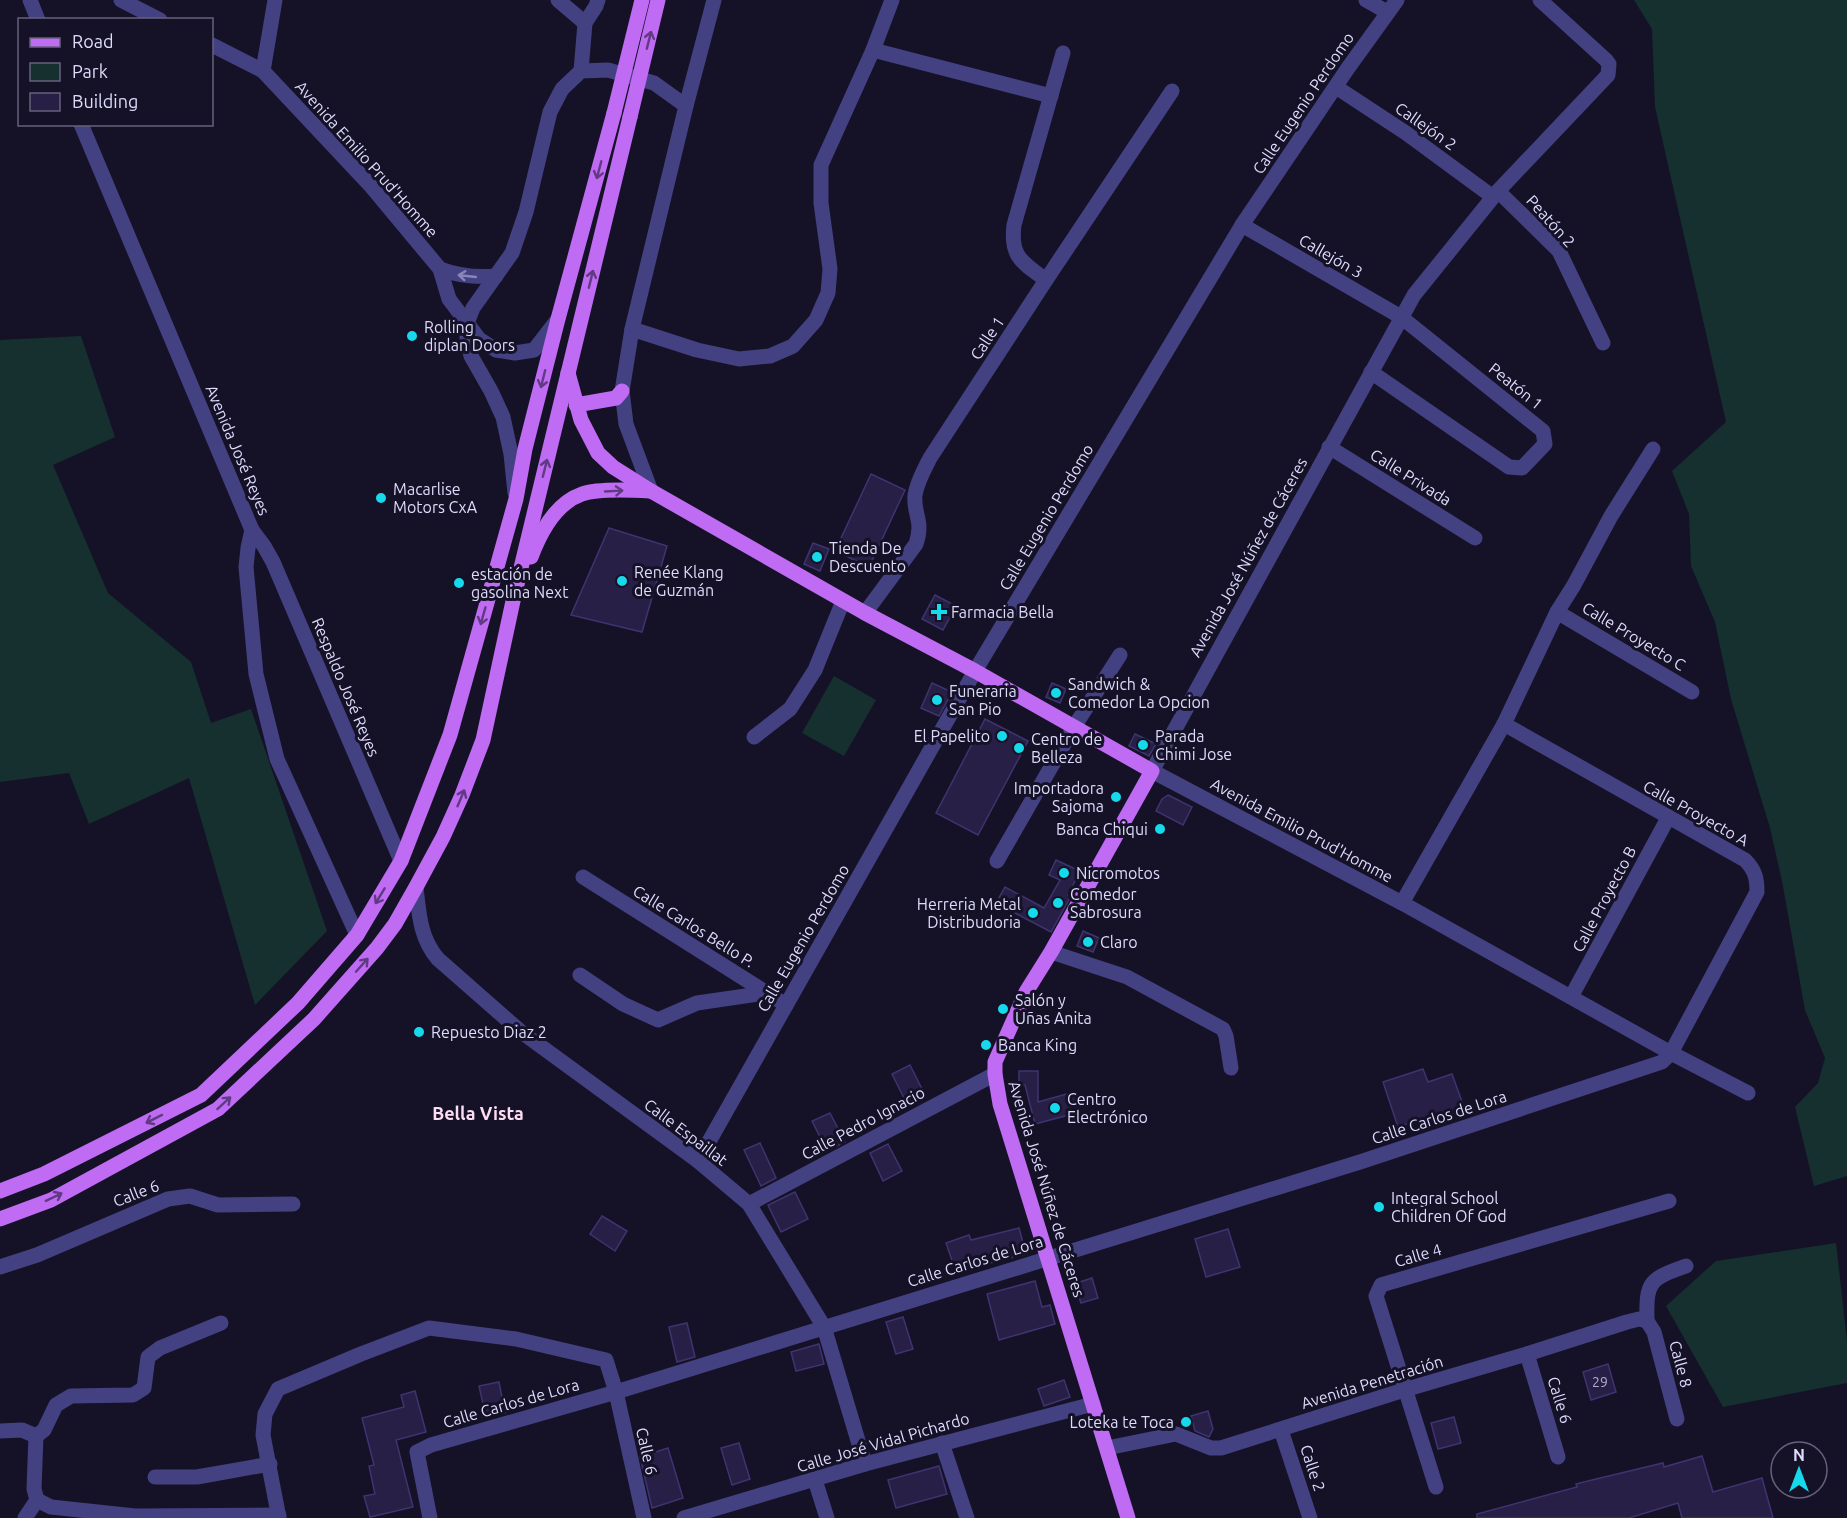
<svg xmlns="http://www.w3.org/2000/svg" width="1847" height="1518" viewBox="0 0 1847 1518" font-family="Ubuntu,sans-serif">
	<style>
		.green { fill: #15302f }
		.building { fill: #271f46; stroke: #3f3370; stroke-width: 1.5 }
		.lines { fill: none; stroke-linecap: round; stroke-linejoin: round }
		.minor { stroke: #434182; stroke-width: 15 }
		.major { stroke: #bf6bf3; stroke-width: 15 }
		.major-bridge { stroke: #bf6bf3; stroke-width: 15 }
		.oneway { stroke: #613a83 }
		.oneway2 { stroke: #8986b9 }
		.poi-dot { fill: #16d9ec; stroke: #151227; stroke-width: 2 }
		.labels { text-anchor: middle; stroke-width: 6; stroke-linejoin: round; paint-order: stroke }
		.number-label { font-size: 14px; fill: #b0acce }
		.street-label { font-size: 16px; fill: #dedbfc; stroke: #151227 }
		.poi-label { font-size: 16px; fill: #dedbfc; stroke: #151227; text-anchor: start }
		.neighbourhood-label { font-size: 18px; font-weight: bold; fill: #fcddf1; stroke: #151227 }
	</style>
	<rect width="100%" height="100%" fill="#151227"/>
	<g class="green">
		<path d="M1634,0H1847V1176L1814,1186L1795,1107L1818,1083L1825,1058L1805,1010L1782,881L1770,828L1731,699L1715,622L1691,566L1689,514L1672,471L1726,422L1655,107L1652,29Z"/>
		<path d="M81,336L115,437L53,465L108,593L191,662L211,723L251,709L327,931L255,1005L189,778L89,824L69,773L0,782V340Z"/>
		<path d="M834,676L876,700L844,756L802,733Z"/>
		<path d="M1836,1243L1847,1341V1383L1723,1407L1666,1306L1716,1261Z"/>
	</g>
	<g class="building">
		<path d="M871,474L905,490L869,567L835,551Z"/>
		<path d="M609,528L667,546L642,632L571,615Z"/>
		<path d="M813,543L829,549L820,571L804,564Z"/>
		<path d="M935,595L956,606L943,630L922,619Z"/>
		<path d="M932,683L952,692L939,716L921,708Z"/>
		<path d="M1052,683L1066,689L1060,703L1046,697Z"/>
		<path d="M985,719L1028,741L978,835L936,813Z"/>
		<path d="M1135,734L1156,744L1149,756L1129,746Z"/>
		<path d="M1168,795L1192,807L1183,825L1156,811L1162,799Z"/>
		<path d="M1056,860L1080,871L1068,895L1071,896L1051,932L996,903L1005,887L1044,908L1060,880L1049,875Z"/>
		<path d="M1083,931L1099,938L1093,952L1077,946Z"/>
		<path d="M910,1065L926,1097L908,1106L892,1074Z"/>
		<path d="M1423,1069L1428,1082L1452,1074L1465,1110L1446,1116L1444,1112L1398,1127L1383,1082Z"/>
		<path d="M1019,1071H1038V1102L1074,1092L1080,1112L1035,1124L1025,1085H1019Z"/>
		<path d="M830,1113L845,1142L827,1151L812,1121Z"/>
		<path d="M760,1143L776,1178L761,1186L744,1150Z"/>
		<path d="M888,1144L902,1171L883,1181L870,1153Z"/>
		<path d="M795,1192L808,1219L781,1232L768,1205Z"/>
		<path d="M602,1216L627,1231L615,1251L590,1234Z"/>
		<path d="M1019,1228L1026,1254L986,1264V1262L956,1272L946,1243L969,1235L971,1240Z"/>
		<path d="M1228,1229L1240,1267L1206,1277L1195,1239Z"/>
		<path d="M1092,1278L1098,1298L1081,1303L1075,1286L1080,1282Z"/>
		<path d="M1035,1281L1042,1307L1050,1305L1055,1324L999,1340L987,1294Z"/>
		<path d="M903,1317L913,1349L896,1354L886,1322Z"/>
		<path d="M687,1323L695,1357L677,1362L669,1327Z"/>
		<path d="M819,1344L824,1364L796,1371L791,1352Z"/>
		<path d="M1608,1364L1616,1392L1591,1400L1583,1372Z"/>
		<path d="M1064,1380L1070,1397L1044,1406L1038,1389Z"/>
		<path d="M499,1382L505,1413L486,1417L479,1386Z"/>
		<path d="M415,1391L426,1432L396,1440L413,1507L370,1517L364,1496L375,1494L369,1466L374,1465L362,1418L404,1407L401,1395Z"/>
		<path d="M1208,1411L1213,1429L1209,1437L1195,1431L1191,1416Z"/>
		<path d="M1454,1417L1461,1443L1438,1449L1431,1423Z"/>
		<path d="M739,1443L750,1479L732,1485L721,1448Z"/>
		<path d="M668,1448L683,1498L652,1508L640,1457Z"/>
		<path d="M1702,1456L1713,1492L1762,1478L1773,1518H1682L1678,1503L1629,1518H1477V1514L1577,1487L1576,1484L1592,1480L1663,1463L1664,1467Z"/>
		<path d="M939,1466L947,1494L896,1508L888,1480Z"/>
	</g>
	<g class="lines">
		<g class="minor">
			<path d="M30,0L38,20"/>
			<path d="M121,0L160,20"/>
			<path d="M558,0L585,23L581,71"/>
			<path d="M1366,0L1387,12"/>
			<path d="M1540,0L1606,60L1609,64L1608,75L1498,191L1414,295L1152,771L1402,903L1671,1053L1748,1093"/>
			<path d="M585,23L596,6L598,0"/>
			<path d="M212,45L263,71L370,185L440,269L449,299L479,339L496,350L515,353L534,350L558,319"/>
			<path d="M873,50L1051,96"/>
			<path d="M263,71L275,0"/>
			<path d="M1336,87L1406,133L1493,197"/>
			<path d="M81,124L252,530L248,548L246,567L256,674L277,759L357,935"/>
			<path d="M1498,191L1559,251L1603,343"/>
			<path d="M1242,225L1401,317L1543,431L1545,444L1522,468L1509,467L1371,372"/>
			<path d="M440,269C459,276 475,278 496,276"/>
			<path d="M1046,280C1022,262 1010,257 1014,225L1063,53"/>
			<path d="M632,329L697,350L739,359L770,356L793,346L816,320L828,293L830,269L821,203V165L873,50L892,0"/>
			<path d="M1329,447L1475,538"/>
			<path d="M651,491L626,424L622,391L632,329L686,106L714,0"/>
			<path d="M515,493L511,454L503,417L491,391L471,356L467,340V323L473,308L512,253L526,212L550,112L562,89L581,71L608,70L654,83L686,106"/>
			<path d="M252,530L264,546L273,562L401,861"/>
			<path d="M1557,612L1692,692"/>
			<path d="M865,613L916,544C924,520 913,514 915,495C917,482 924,470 930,458L1046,280L1172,91"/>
			<path d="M754,737L790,709L815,670L843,601"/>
			<path d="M997,861L1074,727L1120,655"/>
			<path d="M583,877L786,1005"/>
			<path d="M416,887C419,914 420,938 438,959L520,1031L698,1161L749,1204L824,1327L865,1464"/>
			<path d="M1402,903L1504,724L1557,612L1574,585L1611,516L1653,449"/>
			<path d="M1051,952L1127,977L1223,1029L1226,1036L1231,1068"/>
			<path d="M580,975L623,1004L658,1020L697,1003L766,993"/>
			<path d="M1571,997L1668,818"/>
			<path d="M698,1161L975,671L1242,225L1348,68L1397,0"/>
			<path d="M749,1204L995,1074"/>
			<path d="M0,1267L37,1255L168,1199L190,1196L218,1205L293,1204"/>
			<path d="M1647,1321L1654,1332L1677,1419"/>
			<path d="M1647,1321C1646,1282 1649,1279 1686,1266"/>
			<path d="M1527,1354L1558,1457"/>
			<path d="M1281,1430L1310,1518"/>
			<path d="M0,1431L22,1430L36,1436"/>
			<path d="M36,1436L34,1489L37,1500L51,1507L135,1516L279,1515"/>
			<path d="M36,1436L44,1430L56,1405L71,1396L133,1395L144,1388L148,1357L160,1348L221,1323"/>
			<path d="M942,1443L967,1518"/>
			<path d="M1107,1448L1176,1434L1211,1448H1221L1404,1390L1527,1354L1627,1322L1639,1319L1647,1321"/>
			<path d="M155,1477H197L270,1464"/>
			<path d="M815,1480L827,1518"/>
			<path d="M1436,1487L1376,1296L1381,1285L1669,1201"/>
			<path d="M25,1518L37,1500"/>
			<path d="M279,1518L263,1435L265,1414L278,1389L361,1354L429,1328L516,1339L606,1360L616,1392L644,1518"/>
			<path d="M430,1518L417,1452L431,1445L616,1392L1360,1162L1662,1062L1671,1053L1757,892C1757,878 1755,870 1745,860L1504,724"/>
			<path d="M684,1518L865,1464L1093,1404"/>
		</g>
		<g class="major">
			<path d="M568,373L581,420L598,453L613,467L651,491L865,613L975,671L1152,771L1051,952L1026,992L995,1062V1074L1000,1104L1128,1518"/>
			<path d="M576,405L616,398L622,391"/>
			<path d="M531,557C540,533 556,503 582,494C598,488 633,490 651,491"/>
			<path d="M0,1191L44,1174L201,1095L298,1003L357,935L401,861L450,735L516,499L525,449L558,319L614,113"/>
			<path d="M0,1219L51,1200L218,1109L314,1019L377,948L395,924L416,887L443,837L462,795L483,740L513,601L630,117"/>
		</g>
		<g class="major-bridge">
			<path d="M614,113L642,0"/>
			<path d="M630,117L658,0"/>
		</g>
	</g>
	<defs><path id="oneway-shaft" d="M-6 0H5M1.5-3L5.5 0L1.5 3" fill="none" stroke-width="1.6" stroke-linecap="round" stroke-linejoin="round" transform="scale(1.5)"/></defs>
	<g class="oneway">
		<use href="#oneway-shaft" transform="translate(649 40) rotate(-76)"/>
		<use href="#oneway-shaft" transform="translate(599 170) rotate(105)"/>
		<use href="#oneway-shaft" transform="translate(591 279) rotate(-76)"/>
		<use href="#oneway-shaft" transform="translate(543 379) rotate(104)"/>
		<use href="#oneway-shaft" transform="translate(545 468) rotate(-76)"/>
		<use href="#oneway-shaft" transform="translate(614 491) rotate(-3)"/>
		<use href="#oneway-shaft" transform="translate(483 616) rotate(106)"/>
		<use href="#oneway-shaft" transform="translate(461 798) rotate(-67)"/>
		<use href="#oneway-shaft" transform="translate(380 896) rotate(121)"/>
		<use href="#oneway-shaft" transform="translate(362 965) rotate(-48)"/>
		<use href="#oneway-shaft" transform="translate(224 1103) rotate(-42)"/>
		<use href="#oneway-shaft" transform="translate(154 1119) rotate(153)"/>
		<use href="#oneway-shaft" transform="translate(54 1197) rotate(-26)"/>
	</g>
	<use class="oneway2" href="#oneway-shaft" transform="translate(467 276) rotate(-174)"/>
	<g class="poi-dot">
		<circle cx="412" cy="336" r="6"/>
		<circle cx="381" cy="498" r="6"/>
		<circle cx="817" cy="557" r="6"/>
		<circle cx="622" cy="581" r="6"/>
		<circle cx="459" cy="583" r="6"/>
		<path d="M936 603h6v6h6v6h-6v6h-6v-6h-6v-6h6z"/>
		<circle cx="1056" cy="693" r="6"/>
		<circle cx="937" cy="700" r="6"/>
		<circle cx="1002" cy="736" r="6"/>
		<circle cx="1143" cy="745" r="6"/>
		<circle cx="1019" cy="748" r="6"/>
		<circle cx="1116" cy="797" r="6"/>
		<circle cx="1160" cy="829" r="6"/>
		<circle cx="1064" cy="873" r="6"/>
		<circle cx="1058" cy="903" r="6"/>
		<circle cx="1033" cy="913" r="6"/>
		<circle cx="1088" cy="942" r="6"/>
		<circle cx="1003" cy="1009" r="6"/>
		<circle cx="419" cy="1032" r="6"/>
		<circle cx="986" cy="1045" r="6"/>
		<circle cx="1055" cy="1108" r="6"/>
		<circle cx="1379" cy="1207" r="6"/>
		<circle cx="1186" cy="1422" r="6"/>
	</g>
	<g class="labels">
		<g class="number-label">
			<text x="1600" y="1387">29</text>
		</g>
		<g class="street-label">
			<text transform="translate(1303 103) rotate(-56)" y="6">Calle Eugenio Perdomo</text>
			<text transform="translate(1426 126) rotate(35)" y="6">Callejón 2</text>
			<text transform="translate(367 159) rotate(48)" y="6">Avenida Emilio Prud'Homme</text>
			<text transform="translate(1551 221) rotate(48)" y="6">Peatón 2</text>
			<text transform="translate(1331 256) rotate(30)" y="6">Callejón 3</text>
			<text transform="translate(987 338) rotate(-57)" y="6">Calle 1</text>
			<text transform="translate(1516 386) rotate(39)" y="6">Peatón 1</text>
			<text transform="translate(238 450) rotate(67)" y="6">Avenida José Reyes</text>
			<text transform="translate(1411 477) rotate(32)" y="6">Calle Privada</text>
			<text transform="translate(1046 517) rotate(-59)" y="6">Calle Eugenio Perdomo</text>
			<text transform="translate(1248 557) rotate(-61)" y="6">Avenida José Núñez de Cáceres</text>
			<text transform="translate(1634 636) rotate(31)" y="6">Calle Proyecto C</text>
			<text transform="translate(346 687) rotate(67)" y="6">Respaldo José Reyes</text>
			<text transform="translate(1696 813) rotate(29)" y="6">Calle Proyecto A</text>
			<text transform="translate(1302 830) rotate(28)" y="6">Avenida Emilio Prud'Homme</text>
			<text transform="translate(1604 899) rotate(-62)" y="6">Calle Proyecto B</text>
			<text transform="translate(694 926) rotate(32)" y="6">Calle Carlos Bello P.</text>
			<text transform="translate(803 938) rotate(-60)" y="6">Calle Eugenio Perdomo</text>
			<text transform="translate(1439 1117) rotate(-18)" y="6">Calle Carlos de Lora</text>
			<text transform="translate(863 1123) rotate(-28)" y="6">Calle Pedro Ignacio</text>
			<text transform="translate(686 1132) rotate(37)" y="6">Calle Espaillat</text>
			<text transform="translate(1047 1189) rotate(73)" y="6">Avenida José Núñez de Cáceres</text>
			<text transform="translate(136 1193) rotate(-21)" y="6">Calle 6</text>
			<text transform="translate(1418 1255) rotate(-16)" y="6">Calle 4</text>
			<text transform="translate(975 1261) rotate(-17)" y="6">Calle Carlos de Lora</text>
			<text transform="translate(1681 1364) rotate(75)" y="6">Calle 8</text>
			<text transform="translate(1372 1382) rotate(-17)" y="6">Avenida Penetración</text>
			<text transform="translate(1560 1400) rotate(73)" y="6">Calle 6</text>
			<text transform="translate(511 1403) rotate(-16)" y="6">Calle Carlos de Lora</text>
			<text transform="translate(883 1442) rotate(-16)" y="6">Calle José Vidal Pichardo</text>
			<text transform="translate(647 1451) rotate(77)" y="6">Calle 6</text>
			<text transform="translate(1313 1468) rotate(72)" y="6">Calle 2</text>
		</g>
		<g class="poi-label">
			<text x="424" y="333">Rolling<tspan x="424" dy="18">diplan Doors</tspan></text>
			<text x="393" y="495">Macarlise<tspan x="393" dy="18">Motors CxA</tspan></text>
			<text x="829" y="554">Tienda De<tspan x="829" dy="18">Descuento</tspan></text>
			<text x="634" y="578">Renée Klang<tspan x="634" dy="18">de Guzmán</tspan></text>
			<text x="471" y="580">estación de<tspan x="471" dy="18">gasolina Next</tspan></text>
			<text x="951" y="618">Farmacia Bella</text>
			<text x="1068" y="690">Sandwich &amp;<tspan x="1068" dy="18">Comedor La Opcion</tspan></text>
			<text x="949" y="697">Funeraria<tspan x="949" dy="18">San Pio</tspan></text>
			<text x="990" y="742" text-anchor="end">El Papelito</text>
			<text x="1155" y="742">Parada<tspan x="1155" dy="18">Chimi Jose</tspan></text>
			<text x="1031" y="745">Centro de<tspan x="1031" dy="18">Belleza</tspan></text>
			<text x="1104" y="794" text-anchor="end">Importadora<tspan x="1104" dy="18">Sajoma</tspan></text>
			<text x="1148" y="835" text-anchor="end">Banca Chiqui</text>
			<text x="1076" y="879">Nicromotos</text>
			<text x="1070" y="900">Comedor<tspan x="1070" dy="18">Sabrosura</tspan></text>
			<text x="1021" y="910" text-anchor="end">Herreria Metal<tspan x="1021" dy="18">Distribudoria</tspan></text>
			<text x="1100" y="948">Claro</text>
			<text x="1015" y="1006">Salón y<tspan x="1015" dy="18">Uñas Anita</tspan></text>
			<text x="431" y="1038">Repuesto Diaz 2</text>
			<text x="998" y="1051">Banca King</text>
			<text x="1067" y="1105">Centro<tspan x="1067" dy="18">Electrónico</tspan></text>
			<text x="1391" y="1204">Integral School<tspan x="1391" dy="18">Children Of God</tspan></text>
			<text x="1174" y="1428" text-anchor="end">Loteka te Toca</text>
		</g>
		<g class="neighbourhood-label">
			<text x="478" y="1120">Bella Vista</text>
		</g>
	</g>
	<rect x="18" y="18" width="195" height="108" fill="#151227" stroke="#65627c" stroke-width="1.5"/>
	<rect x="30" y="38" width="30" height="9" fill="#bf6bf3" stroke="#65627c" stroke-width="1.5"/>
	<text x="72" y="48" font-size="18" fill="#dedbfc">Road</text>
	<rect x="30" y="63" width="30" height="18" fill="#15302f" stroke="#65627c" stroke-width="1.5"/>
	<text x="72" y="78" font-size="18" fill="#dedbfc">Park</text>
	<rect x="30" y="93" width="30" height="18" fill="#271f46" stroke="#65627c" stroke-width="1.5"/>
	<text x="72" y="108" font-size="18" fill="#dedbfc">Building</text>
	<g transform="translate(1799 1470)"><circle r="28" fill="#151227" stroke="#65627c" stroke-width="1.5"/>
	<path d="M0-4.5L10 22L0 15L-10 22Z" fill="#16d9ec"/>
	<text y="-9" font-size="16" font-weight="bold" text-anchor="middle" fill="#dedbfc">N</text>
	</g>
</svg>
